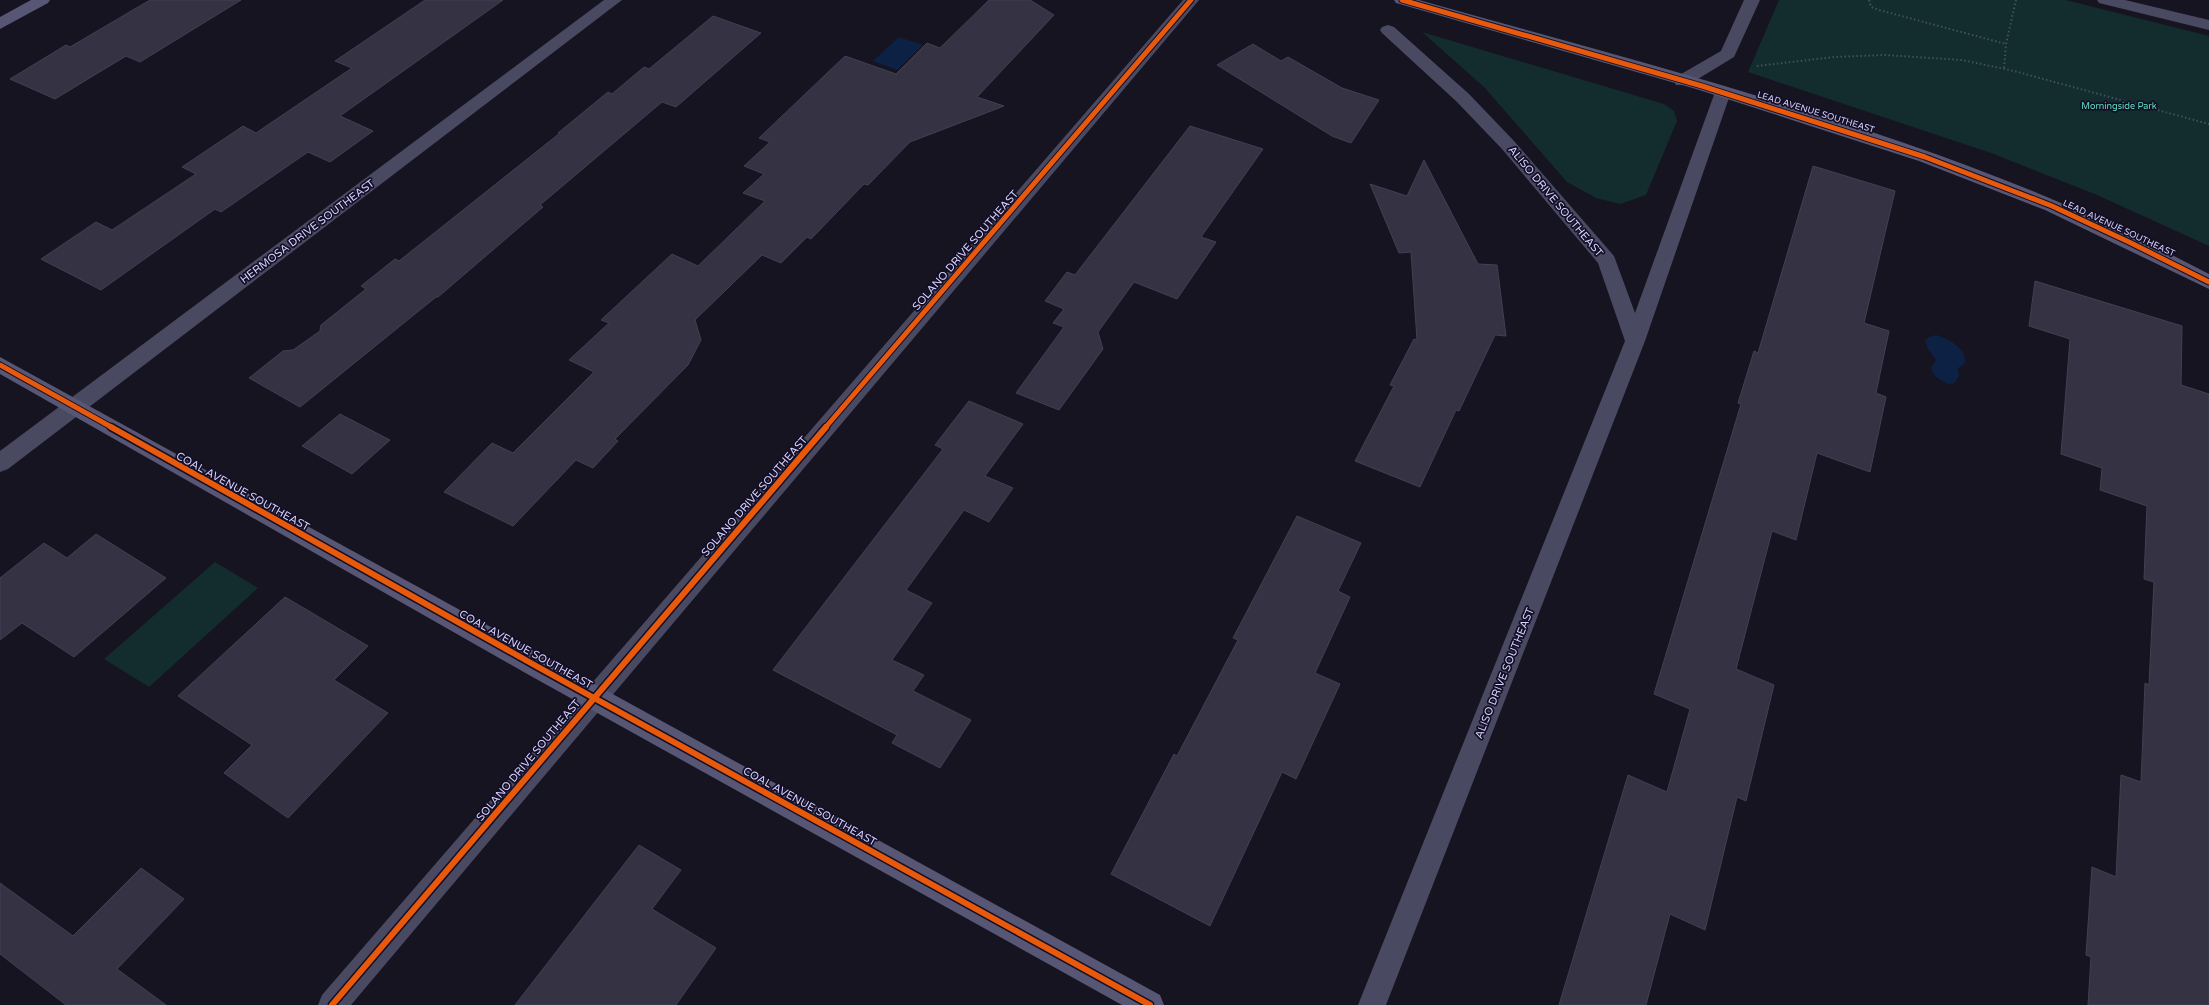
<svg xmlns="http://www.w3.org/2000/svg" width="2209" height="1005" viewBox="0 0 2209 1005" font-family="'Varela Round',sans-serif">
	<style>
		.green { fill: #132c2d }
		.water { fill: #0d2144 }
		.building { fill: #343243; stroke: #433f54 }
		.lines { fill: none; stroke-linecap: round; stroke-linejoin: round }
		.path { stroke: #44505f; stroke-width: 2; stroke-dasharray: 1.5 2.5; stroke-linecap: butt }
		.lane { fill: #4a4962; fill-rule: evenodd }
		.street { fill: #4a4962; fill-rule: evenodd }
		.secondary { fill: #575674; fill-rule: evenodd }
		.cycleway-far1-casing { stroke: #130f26; stroke-width: 7 }
		.cycleway-casing { stroke: #130f26; stroke-width: 9 }
		.cycleway-far1 { stroke: #e8590c; stroke-width: 5 }
		.cycleway { stroke: #e8590c; stroke-width: 6 }
		.labels { text-anchor: middle; stroke-width: 3.5; stroke-linejoin: round; paint-order: stroke }
		.far-park-label { font-size: 9px; fill: #5fe0c0; stroke: #130f26 }
		.far-street-label { font-size: 9px; fill: #d9d4ff; stroke: #130f26 }
		.street-label { font-size: 11px; fill: #d9d4ff; stroke: #130f26 }
	</style>
	<rect width="100%" height="100%" fill="#161421"/>
	<g class="green">
		<path d="M1779,0H2066L2209,36V246L2097,195L1991,153L1748,72Z"/>
		<path d="M1422,32L1664,104L1674,111L1677,121L1646,195L1620,204L1596,198L1567,182L1484,87Z"/>
		<path d="M215,562L258,588L149,687L104,659Z"/>
	</g>
	<g class="water">
		<path d="M899,37L923,45L897,70L873,61Z"/>
		<path d="M1936,335C1949,339 1966,347 1965,363L1958,368L1959,376L1954,383L1949,384C1940,380 1934,378 1931,368L1936,360L1928,349L1925,341L1929,337Z"/>
	</g>
	<g class="building">
		<path d="M150,0H241L140,62L126,56L55,99L10,79L66,45L70,47Z"/>
		<path d="M425,0H503L340,116L373,131L330,162L308,152L221,212L215,209L101,290L41,259L96,222L112,230L196,174L182,167L243,126L256,133L352,68L335,61Z"/>
		<path d="M989,0H1030L1054,15L977,97L1004,106L910,142L868,185L864,184L811,239L807,237L781,263L762,255L695,320L701,340L688,365L615,439L618,441L593,468L576,460L513,526L444,492L492,443L513,453L594,372L569,360L609,323L601,320L672,254L698,266L765,201L743,193L764,174L744,166L770,142L759,138L845,56L896,74L927,43L940,48Z"/>
		<path d="M713,16L761,33L676,107L662,102L540,205L543,207L438,297H436L300,407L249,378L283,351L293,350L320,331L321,325L366,289L361,286L395,259L399,261L560,133H558L608,92L612,94L644,67L649,69Z"/>
		<path d="M1253,44L1281,61L1288,57L1342,88L1379,100L1351,143L1332,136L1217,65Z"/>
		<path d="M1190,126L1263,149L1201,237L1216,242L1177,299L1134,282L1098,332L1103,349L1059,410L1016,393L1064,327L1053,323L1064,309L1045,301L1067,272L1075,275Z"/>
		<path d="M1424,160L1478,264L1497,265L1506,336L1495,335L1459,411L1456,410L1420,487L1355,461L1394,386L1390,385L1414,339L1417,340L1411,252L1399,253L1370,184L1407,196Z"/>
		<path d="M1813,166L1895,191L1864,323L1889,331L1876,393L1886,397L1870,472L1817,453L1796,540L1772,531L1736,669L1774,685L1746,801L1737,797L1705,930L1670,914L1646,1005H1559L1628,775L1667,792L1690,709L1654,694L1741,404L1738,403L1754,351L1758,353Z"/>
		<path d="M2035,281L2182,326L2181,385L2209,394V1005H2088L2091,957L2086,955L2092,867L2116,877L2121,775L2141,782L2145,683L2149,685L2154,582L2144,579L2147,506L2100,490L2102,468L2061,454L2070,339L2029,326Z"/>
		<path d="M969,401L1023,424L985,476L1013,488L989,522L964,510L906,590L932,603L892,660L924,675L913,691L971,720L940,768L892,743L897,735L773,670L943,449L935,445Z"/>
		<path d="M340,414L390,440L352,474L302,446Z"/>
		<path d="M1297,516L1361,543L1338,591L1350,597L1315,673L1340,684L1296,779L1282,772L1210,926L1111,874L1174,754L1177,756L1238,640L1233,638Z"/>
		<path d="M96,534L166,578L74,657L22,623L0,640V578L44,543L67,558Z"/>
		<path d="M285,597L368,646L334,680L388,713L288,818L224,773L252,745L178,696Z"/>
		<path d="M639,845L681,870L652,909L716,948L676,1005H515Z"/>
		<path d="M141,868L184,899L117,969L166,1005H66L0,954V883L73,936Z"/>
	</g>
	<g class="lines">
		<g class="path">
			<path d="M1869,0L1871,7L1879,10L2006,44"/>
			<path d="M1757,66L1834,57L1885,55L1962,60L2014,71L2209,124"/>
			<path d="M2004,68L2006,44L2016,0"/>
		</g>
		<path class="lane" d="M2097,0H2125L2209,20V30L2099,3Z"/>
		<g class="street">
			<path d="M604,0H622L8,469L0,472V451Z"/>
			<path d="M1183,0H1199L351,1005H318L322,995Z"/>
			<path d="M1744,0H1760L1734,57L1688,85H1676L1674,81L1676,77L1721,51Z"/>
			<path d="M1388,25L1394,27L1469,94L1514,141L1614,256L1635,313L1715,92L1717,88H1729L1731,92L1645,341L1386,1005H1358L1625,341L1598,263L1502,149L1457,102L1382,33L1380,30L1382,27Z"/>
		</g>
		<g class="secondary">
			<path d="M31,0H50L48,3L0,29V17Z"/>
			<path d="M1394,0H1419C1624,58 1832,110 2030,190C2091,215 2150,243 2209,274V289L2045,210L1919,161L1696,89L1396,3Z"/>
			<path d="M0,357L1160,995L1164,1005H1122L529,675L0,374Z"/>
		</g>
		<g class="cycleway-far1-casing">
			<g id="cycleway-far1">
				<path d="M1402,0L1702,86L1925,157L2052,206L2131,243L2209,282"/>
				<path d="M0,365L113,428"/>
				<path d="M825,428L1191,0"/>
			</g>
		</g>
		<g class="cycleway-casing">
			<g id="cycleway">
				<path d="M111,427L538,667L1150,1005"/>
				<path d="M332,1005L826,427"/>
			</g>
		</g>
		<use href="#cycleway-far1" class="cycleway-far1"/>
		<use href="#cycleway" class="cycleway"/>
	</g>
	<g class="labels">
		<g class="far-park-label">
			<text x="2119" y="109">Morningside Park</text>
		</g>
		<g class="far-street-label">
			<text transform="translate(1816 112) rotate(17)" y="3">LEAD AVENUE SOUTHEAST</text>
			<text transform="translate(2119 228) rotate(25)" y="3">LEAD AVENUE SOUTHEAST</text>
		</g>
		<g class="street-label">
			<text transform="translate(1556 201) rotate(50)" y="4">ALISO DRIVE SOUTHEAST</text>
			<text transform="translate(307 231) rotate(-37)" y="4">HERMOSA DRIVE SOUTHEAST</text>
			<text transform="translate(965 250) rotate(-49)" y="4">SOLANO DRIVE SOUTHEAST</text>
			<text transform="translate(243 491) rotate(29)" y="4">COAL AVENUE SOUTHEAST</text>
			<text transform="translate(754 496) rotate(-49)" y="4">SOLANO DRIVE SOUTHEAST</text>
			<text transform="translate(526 649) rotate(29)" y="4">COAL AVENUE SOUTHEAST</text>
			<text transform="translate(1504 673) rotate(-68)" y="4">ALISO DRIVE SOUTHEAST</text>
			<text transform="translate(528 760) rotate(-50)" y="4">SOLANO DRIVE SOUTHEAST</text>
			<text transform="translate(810 806) rotate(29)" y="4">COAL AVENUE SOUTHEAST</text>
		</g>
	</g>
</svg>
